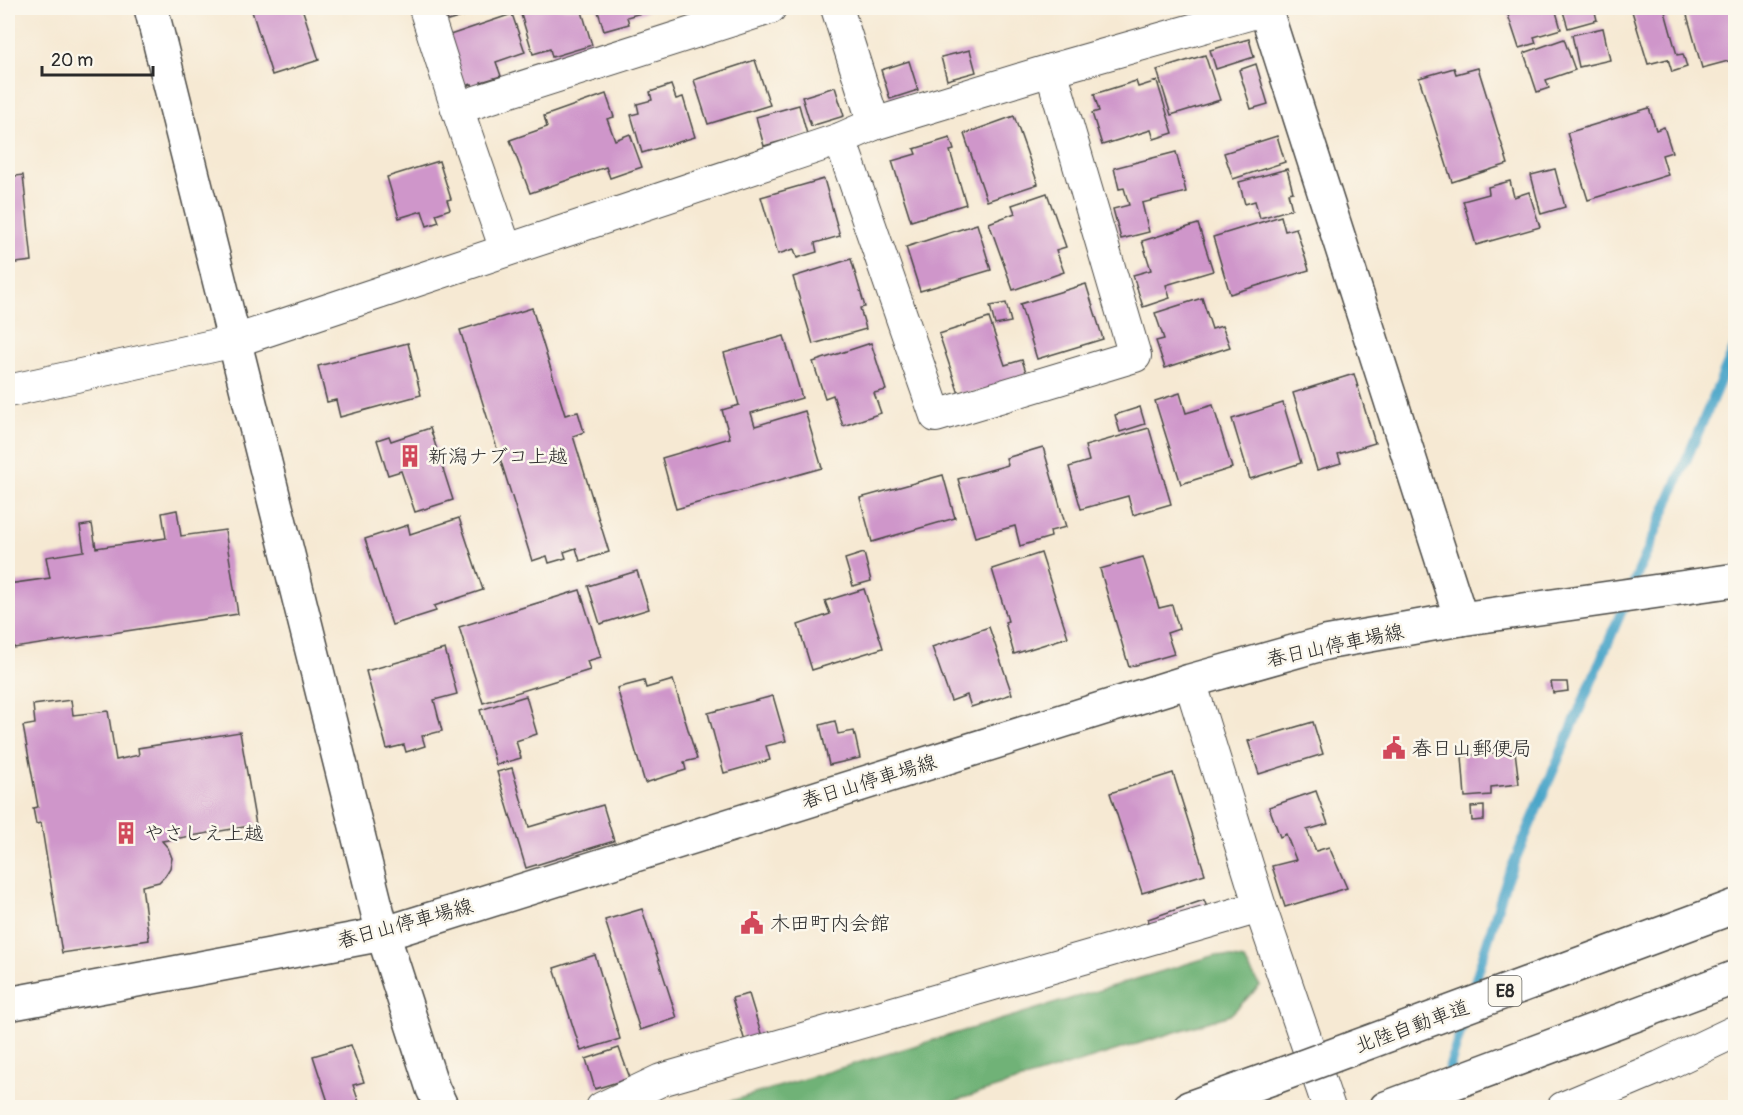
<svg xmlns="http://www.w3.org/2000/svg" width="1743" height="1115" viewBox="0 0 1743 1115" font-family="Pangolin,'Klee One',sans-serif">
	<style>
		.forest { fill: #70b277; stroke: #4e6e51; stroke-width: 1.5 }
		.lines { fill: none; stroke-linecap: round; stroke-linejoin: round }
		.stream { stroke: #4ba6c9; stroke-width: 10 }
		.building { fill: #cf96ca }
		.street-casing { stroke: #494844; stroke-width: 34 }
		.secondary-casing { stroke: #494844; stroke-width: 36 }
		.highway-casing { stroke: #494844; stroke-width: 36 }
		.street { stroke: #fff; stroke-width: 32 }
		.secondary { stroke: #fff; stroke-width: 33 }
		.highway { stroke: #fff; stroke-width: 33 }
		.highway-bridge-casing { stroke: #494844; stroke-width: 36; stroke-linecap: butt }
		.highway-bridge { stroke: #fff; stroke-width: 33 }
		.labels { text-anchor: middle; stroke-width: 5; stroke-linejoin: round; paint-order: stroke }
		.shield { fill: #fbf7ec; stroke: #696865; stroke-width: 1.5 }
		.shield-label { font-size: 18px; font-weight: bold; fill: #2b2b2b }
		.poi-label { font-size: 20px; fill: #2b2b2b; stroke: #fbf7ec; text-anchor: start }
		.street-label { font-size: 20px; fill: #2b2b2b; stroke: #fbf7ec }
	</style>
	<rect width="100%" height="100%" fill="#fbf7ec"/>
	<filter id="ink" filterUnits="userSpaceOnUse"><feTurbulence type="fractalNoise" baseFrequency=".0167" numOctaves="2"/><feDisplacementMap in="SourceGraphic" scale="12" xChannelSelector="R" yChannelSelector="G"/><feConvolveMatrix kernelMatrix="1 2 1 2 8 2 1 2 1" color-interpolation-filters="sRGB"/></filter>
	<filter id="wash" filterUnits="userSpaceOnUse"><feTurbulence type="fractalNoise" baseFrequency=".008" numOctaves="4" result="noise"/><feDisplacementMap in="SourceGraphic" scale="24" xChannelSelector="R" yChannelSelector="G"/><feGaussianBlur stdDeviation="1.35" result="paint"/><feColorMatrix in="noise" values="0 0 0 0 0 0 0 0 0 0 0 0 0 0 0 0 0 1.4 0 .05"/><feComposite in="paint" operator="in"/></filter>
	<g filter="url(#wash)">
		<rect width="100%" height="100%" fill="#f6e9d3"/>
		<path class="forest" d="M1216,955L1244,960L1260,986L1230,1015L935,1107H711Z"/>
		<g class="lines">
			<g class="stream">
				<path d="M1470,998L1506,881L1736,344"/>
				<path d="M1446,1079L1466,1013"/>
			</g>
		</g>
		<g id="blocks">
			<g class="building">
				<path d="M251,8H302L319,60L272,75Z"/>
				<path d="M444,8H474L475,13L448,21Z"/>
				<path d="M519,8H581L592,45L552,57L550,49L533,54Z"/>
				<path d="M597,8H647L648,11L627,17L629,24L604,31Z"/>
				<path d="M1521,8H1555L1561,29L1534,37L1536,43L1519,48L1507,12Z"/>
				<path d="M1562,8H1594L1597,20L1568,28Z"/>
				<path d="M1631,8H1664L1677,55L1683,54L1687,67L1672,72L1668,59L1648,64Z"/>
				<path d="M1685,8H1736V59L1702,68Z"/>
				<path d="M512,14L525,52L496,62L501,76L481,82L486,96L477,99L472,84L464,86L447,36Z"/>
				<path d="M1603,28L1610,60L1579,67L1572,35Z"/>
				<path d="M1249,39L1254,57L1216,69L1210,50Z"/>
				<path d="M1564,39L1575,70L1546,80L1549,88L1537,92L1524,53Z"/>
				<path d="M970,50L976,72L947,80L941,57Z"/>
				<path d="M1205,55L1220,100L1171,115L1157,70Z"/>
				<path d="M755,60L770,105L708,124L694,80Z"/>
				<path d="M909,61L918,90L890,99L881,70Z"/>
				<path d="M1256,64L1268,104L1251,109L1239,70Z"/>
				<path d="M1454,68L1456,74L1478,68L1508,164L1452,182L1419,78Z"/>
				<path d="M1136,81L1138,87L1157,81L1173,133L1154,139L1151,130L1102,145L1092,113L1099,111L1094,94Z"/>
				<path d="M671,85L676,99L683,97L695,137L642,153L631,115L639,113L637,104L652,100L650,92Z"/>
				<path d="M835,87L844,116L811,126L802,97Z"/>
				<path d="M606,94L614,117L607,119L615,140L630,134L642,167L610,178L606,167L530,193L510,140L547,127L544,116Z"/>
				<path d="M799,105L807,134L764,146L756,117Z"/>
				<path d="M1649,108L1656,130L1664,127L1672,152L1662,155L1668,175L1588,200L1567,133Z"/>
				<path d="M1014,116L1038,184L987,201L964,134Z"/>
				<path d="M1277,136L1285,162L1233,179L1224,153Z"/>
				<path d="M950,138L954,150L950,151L966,204L911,221L892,161L916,154L914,149Z"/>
				<path d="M1176,152L1186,192L1142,203L1149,232L1121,239L1113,209L1129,205L1124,188L1119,189L1114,168Z"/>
				<path d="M439,161L451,199L447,200L450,209L436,214L439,222L427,226L422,211L399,218L387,177Z"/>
				<path d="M1287,169L1293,192L1288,193L1292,209L1260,218L1255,201L1245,204L1239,182Z"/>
				<path d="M1555,169L1565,207L1541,214L1531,175Z"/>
				<path d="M23,175L32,261L8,264V177Z"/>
				<path d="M824,179L840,236L815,243L817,252L797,258L794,249L778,254L761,197Z"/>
				<path d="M1510,181L1514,197L1529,192L1540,227L1476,245L1463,201L1489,194L1488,187Z"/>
				<path d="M1047,193L1066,247L1056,250L1064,272L1013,290L989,223L1015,213L1012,205Z"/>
				<path d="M1281,216L1285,231L1296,228L1309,270L1230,294L1213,237Z"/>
				<path d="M977,224L991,270L920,291L906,247Z"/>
				<path d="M1198,224L1213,271L1166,285L1170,298L1143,307L1133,275L1151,270L1142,241Z"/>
				<path d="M851,259L865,307L860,308L866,329L813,344L793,277Z"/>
				<path d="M1086,284L1103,339L1037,359L1020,304Z"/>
				<path d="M1202,298L1212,329L1222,326L1230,347L1165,368L1156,341L1164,339L1155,313Z"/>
				<path d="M1006,303L1011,322L995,325L990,306Z"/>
				<path d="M532,308L565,415L578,412L584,432L573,436L609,552L580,561L576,548L564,552L566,558L549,563L547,556L532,561L460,330Z"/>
				<path d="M989,318L1005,365L1022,360L1030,384L959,394L939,334Z"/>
				<path d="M784,336L802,398L751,413L755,426L805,411L822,468L676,509L662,458L730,438L722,410L739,405L724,353Z"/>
				<path d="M408,343L421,395L340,417L336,400L327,402L318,366Z"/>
				<path d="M871,343L886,390L874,393L881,413L843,426L833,395L825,398L813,362Z"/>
				<path d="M1354,374L1375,443L1338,454L1341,463L1317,470L1293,393Z"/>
				<path d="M1180,393L1186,413L1213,405L1232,468L1181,484L1155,401Z"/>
				<path d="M1283,403L1301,463L1250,479L1232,419Z"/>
				<path d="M1140,407L1145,424L1120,432L1115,415Z"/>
				<path d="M430,428L453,500L415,512L401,471L388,475L377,440L389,436L391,441Z"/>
				<path d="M1149,428L1171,504L1133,515L1128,496L1081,509L1069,467L1089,461L1085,446Z"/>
				<path d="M1043,447L1066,527L1050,531L1051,537L1020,546L1015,526L975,537L958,479L1008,465L1006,458Z"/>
				<path d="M943,475L955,518L872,542L860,498Z"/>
				<path d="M177,510L181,536L225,530L238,614L14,648L8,605V584L50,578L46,557L84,551L80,526L92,524L96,548L166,538L162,513Z"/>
				<path d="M459,518L483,590L434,606L436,611L392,625L365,539L408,525L410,534Z"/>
				<path d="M864,553L871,581L853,586L845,559Z"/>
				<path d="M1041,553L1068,637L1014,654L1005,622L1008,621L992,569Z"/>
				<path d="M1143,557L1159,608L1172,605L1179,629L1167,633L1174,654L1129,667L1100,569Z"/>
				<path d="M637,571L649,609L600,624L588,586Z"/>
				<path d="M864,589L883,648L812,670L798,625L830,614L825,601Z"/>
				<path d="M580,590L601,657L587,661L590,670L483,703L459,627Z"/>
				<path d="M989,627L1012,694L971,707L967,695L951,701L932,647Z"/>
				<path d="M445,649L457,694L434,700L442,731L422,736L425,746L406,752L404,745L387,749L366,671Z"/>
				<path d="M673,680L697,759L684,762L686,770L645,783L617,688L644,681L646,688Z"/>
				<path d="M1551,682H1567L1568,691L1553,693Z"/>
				<path d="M526,696L537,734L516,741L521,758L496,765L480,710Z"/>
				<path d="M773,696L786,741L766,746L770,760L724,773L708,713Z"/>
				<path d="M71,700L73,715L108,711L116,760L139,755L138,748L240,732L256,825L162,841L168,848L172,858L170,868L165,876L159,882L142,886L149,940L62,953L41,823L36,824L33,808L38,807L23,726L35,724L33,705Z"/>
				<path d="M835,721L838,734L854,731L860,758L829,765L820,725Z"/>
				<path d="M1313,722L1323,754L1259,774L1248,741Z"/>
				<path d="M1515,751L1519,784L1491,787V795L1465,797L1462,756Z"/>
				<path d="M512,768L529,827L603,805L614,841L526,868L497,772Z"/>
				<path d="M1173,773L1205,874L1142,893L1110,793Z"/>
				<path d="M1316,791L1328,824L1307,830L1316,851L1329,847L1347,888L1285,907L1272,866L1296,860L1286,834L1280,837L1269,807Z"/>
				<path d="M1484,806V820L1472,821L1471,807Z"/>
				<path d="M1204,900L1209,912L1151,931L1148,919Z"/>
				<path d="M642,909L677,1018L640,1030L605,920Z"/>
				<path d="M595,955L620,1039L581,1051L554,968Z"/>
				<path d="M749,994L763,1040L746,1045L732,998Z"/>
				<path d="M351,1045L364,1082L353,1085L361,1108H330L313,1056Z"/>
				<path d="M619,1048L630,1078L595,1089L586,1059Z"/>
			</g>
		</g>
	</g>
	<g filter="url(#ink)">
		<use href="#blocks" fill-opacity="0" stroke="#494844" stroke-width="1.5"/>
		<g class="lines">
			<g class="street-casing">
				<g id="street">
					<path d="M425,8L457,108L506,250"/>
					<path d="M837,8L874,124"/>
					<path d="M457,108L770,8"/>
					<path d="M840,139L936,416L1135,356L1051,70"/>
					<path d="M8,391L235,341L840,139L874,124L1051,70L1270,8"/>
					<path d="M1190,681L1260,907L1329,1108"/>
					<path d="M602,1108L661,1080L1260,907"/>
					<path d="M1563,1108L1660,1067L1736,1031"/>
				</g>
			</g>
			<g class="secondary-casing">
				<g id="secondary">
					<path d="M151,8L383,934L433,1089L442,1108"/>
					<path d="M1265,8L1461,619"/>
					<path d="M8,1004L383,934L1190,681L1325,643L1461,619L1736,580"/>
				</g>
			</g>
			<g class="highway-casing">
				<g id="highway">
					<path d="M1189,1108L1275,1077"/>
					<path d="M1386,1108L1736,977"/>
				</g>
			</g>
			<use href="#street" class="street"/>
			<use href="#secondary" class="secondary"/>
			<use href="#highway" class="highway"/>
			<g class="highway-bridge-casing">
				<path id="highway-bridge" d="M1275,1077L1736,906"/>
			</g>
			<use href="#highway-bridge" class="highway-bridge"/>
		</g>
	</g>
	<defs>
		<g id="building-bare" transform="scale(1.8)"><path d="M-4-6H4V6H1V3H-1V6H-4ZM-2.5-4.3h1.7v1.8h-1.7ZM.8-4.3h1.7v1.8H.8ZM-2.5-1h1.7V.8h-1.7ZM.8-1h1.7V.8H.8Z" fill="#d1495b" stroke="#fbf7ec" stroke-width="2.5" paint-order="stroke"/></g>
		<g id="civic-bare" transform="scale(1.8)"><path d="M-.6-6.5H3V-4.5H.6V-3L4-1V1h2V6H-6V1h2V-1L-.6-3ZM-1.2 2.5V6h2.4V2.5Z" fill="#d1495b" stroke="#fbf7ec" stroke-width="2.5" paint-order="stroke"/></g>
	</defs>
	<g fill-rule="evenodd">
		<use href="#building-bare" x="410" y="456"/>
		<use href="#civic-bare" x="1394" y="748"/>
		<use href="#building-bare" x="126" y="833"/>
		<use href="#civic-bare" x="752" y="923"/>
	</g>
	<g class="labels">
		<rect class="shield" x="1488.5" y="976" width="33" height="30" rx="4.5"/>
		<g class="shield-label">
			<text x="1505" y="997">E8</text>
		</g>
		<g class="poi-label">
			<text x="428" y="463">新潟ナブコ上越</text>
			<text x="1412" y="755">春日山郵便局</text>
			<text x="144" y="840">やさしえ上越</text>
			<text x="770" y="930">木田町内会館</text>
		</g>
		<g class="street-label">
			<text transform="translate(1335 645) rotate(-12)" y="7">春日山停車場線</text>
			<text transform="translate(869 781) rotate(-17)" y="7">春日山停車場線</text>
			<text transform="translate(405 923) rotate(-15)" y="7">春日山停車場線</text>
			<text transform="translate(1412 1026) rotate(-20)" y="7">北陸自動車道</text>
		</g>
	</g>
	<rect width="1743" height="1115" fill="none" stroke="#fbf7ec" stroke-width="30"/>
	<path d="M42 66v9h111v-9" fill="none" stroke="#2b2b2b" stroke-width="3"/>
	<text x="51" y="66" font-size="18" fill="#2b2b2b" stroke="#fbf7ec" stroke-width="4.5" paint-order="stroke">20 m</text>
</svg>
